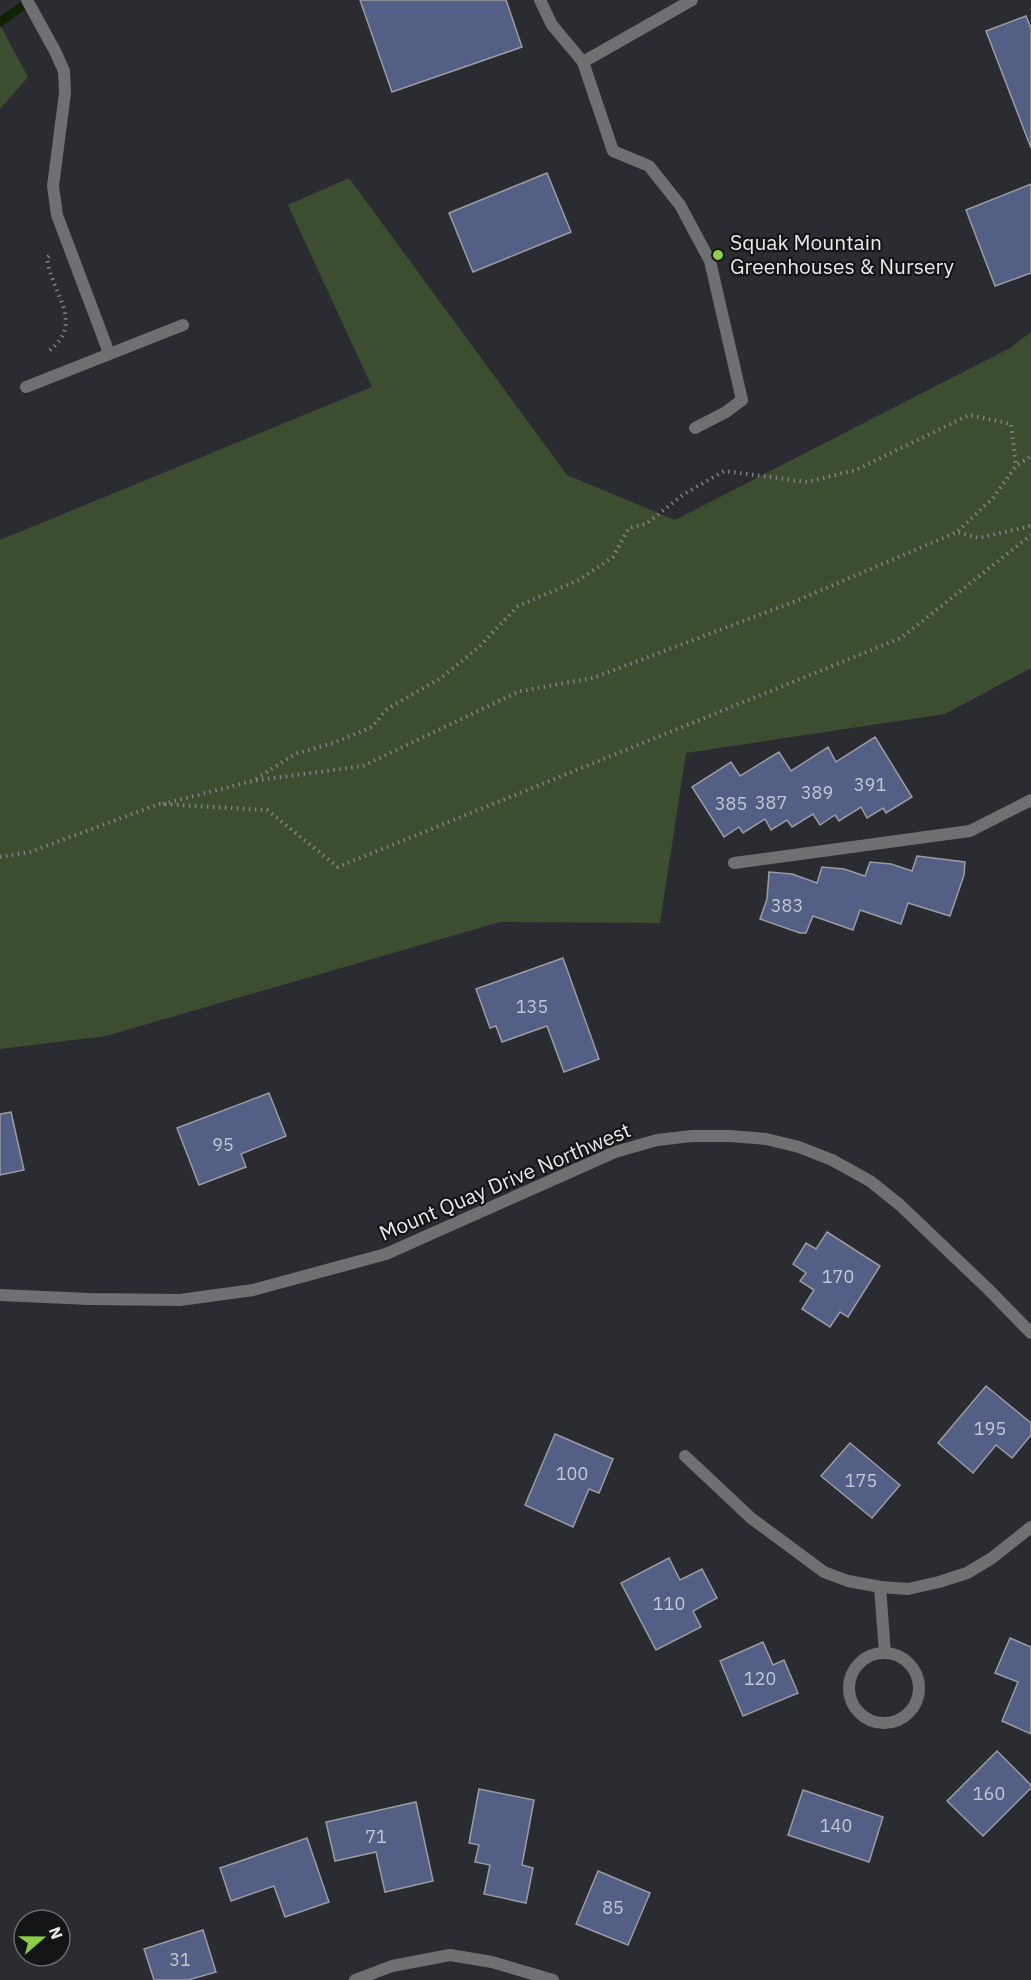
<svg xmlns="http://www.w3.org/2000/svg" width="1031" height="1980" viewBox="0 0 1031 1980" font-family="'IBM Plex Sans',sans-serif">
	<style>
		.green { fill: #3d4d30 }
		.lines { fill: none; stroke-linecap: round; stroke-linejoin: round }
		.stream { stroke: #122301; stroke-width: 9 }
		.building { fill: #535f85; stroke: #9a9ca1; stroke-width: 1.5 }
		.path { stroke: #808186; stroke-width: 4; stroke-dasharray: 1.5 4.5; stroke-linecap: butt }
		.service { stroke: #6f7072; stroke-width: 12 }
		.minor { stroke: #6f7072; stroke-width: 12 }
		.poi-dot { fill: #8cce45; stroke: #141517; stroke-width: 2 }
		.labels { text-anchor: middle; stroke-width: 4.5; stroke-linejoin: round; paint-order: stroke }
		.number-label { font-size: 18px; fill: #c4c7d3 }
		.poi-label { font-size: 21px; fill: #e9eaed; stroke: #141517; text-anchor: start }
		.street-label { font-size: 21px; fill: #e9eaed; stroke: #141517 }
	</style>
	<rect width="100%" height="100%" fill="#2b2c31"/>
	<g class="green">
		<path d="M0,25L28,77L0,109Z"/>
		<path d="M349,178L567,475L675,520L1010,348L1031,332V668L945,714L686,753L660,923L500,922L106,1036L0,1049V540L372,387L288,205Z"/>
	</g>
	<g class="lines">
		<path class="stream" d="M0,22L31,0"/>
	</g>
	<g class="building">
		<path d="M360,0H506L522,47L392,92Z"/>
		<path d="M1026,16L1031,28V148L986,31Z"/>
		<path d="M547,173L571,232L473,272L449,213Z"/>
		<path d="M1031,184V273L995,286L966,210Z"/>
		<path d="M875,737L912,797L886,813L883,808L867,818L861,807L839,821L835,815L820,825L813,814L792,827L787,820L771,830L765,819L743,833L739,827L724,837L692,787L731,762L740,776L779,752L791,771L828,747L836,762Z"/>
		<path d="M917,856L965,862L964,875L950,916L908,903L901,924L860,910L853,930L813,916L806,933H800L760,919L767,899L769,872L792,874L817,883L822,867L844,869L865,876L870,862L891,864L912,871Z"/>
		<path d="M563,958L599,1059L564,1072L547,1026L502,1042L496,1026L490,1028L476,989Z"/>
		<path d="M269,1093L286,1136L241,1154L246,1167L199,1185L177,1128Z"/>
		<path d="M11,1112L24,1170L0,1175V1114Z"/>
		<path d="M827,1232L880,1266L848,1317L840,1312L830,1327L802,1309L814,1290L800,1281L806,1273L793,1264L806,1243L816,1249Z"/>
		<path d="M986,1386L1031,1423V1435L1012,1458L996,1445L973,1473L938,1443Z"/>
		<path d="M555,1434L613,1459L599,1493L589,1489L573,1527L525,1505Z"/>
		<path d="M850,1443L900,1485L872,1518L821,1476Z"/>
		<path d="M669,1558L680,1580L702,1569L717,1598L693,1611L701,1627L656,1650L621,1583Z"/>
		<path d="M1010,1638L1031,1647V1734L1002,1721L1018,1682L995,1673Z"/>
		<path d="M763,1642L773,1665L784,1660L798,1693L743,1716L720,1661Z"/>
		<path d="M997,1751L1031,1785V1788L983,1836L947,1801Z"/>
		<path d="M479,1789L534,1800L522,1865L533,1868L526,1903L484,1894L490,1865L475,1862L479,1845L469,1843Z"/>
		<path d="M803,1790L883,1817L869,1862L788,1835Z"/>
		<path d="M416,1802L433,1881L385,1892L376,1852L335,1861L326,1822Z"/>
		<path d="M307,1838L329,1902L285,1917L274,1886L231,1901L220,1868Z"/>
		<path d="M598,1871L650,1893L628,1945L576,1924Z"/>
		<path d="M203,1930L216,1972L188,1980H154L144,1949Z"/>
	</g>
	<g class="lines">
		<g class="path">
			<path d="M49,256L47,258C51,294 86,322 49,351"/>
			<path d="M958,531L993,498L1016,466L1031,456"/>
			<path d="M256,779L295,754L333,743L372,727L387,709L441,678L479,647L518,606L579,580L613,557L629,528L646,524L684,494L724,471L807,482L856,470L969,415L1011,424L1016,466"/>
			<path d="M163,804L252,781L363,766L520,691L593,678L796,601L957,532L979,538L1031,526"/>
			<path d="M0,857L30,852L159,804L267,810L338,867L901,638L1031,535"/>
		</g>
		<g class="service">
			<path d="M540,0L552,25L583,62L613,151L649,166L680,205L710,261L742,400L726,412L695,428"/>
			<path d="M583,62L692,0"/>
			<path d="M734,863L970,831L1031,800"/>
			<path d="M880,1587L885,1653"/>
			<circle cx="884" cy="1688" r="35"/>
		</g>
		<g class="minor">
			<path d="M27,0L55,51L64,71L65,93L53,186L57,215L109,353"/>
			<path d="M26,387L183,325"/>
			<path d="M0,1295L89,1299L180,1300L253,1290L386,1254L615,1152L657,1140L692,1136H730L766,1139L799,1147L832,1160L870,1181L900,1205L988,1289L1031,1333"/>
			<path d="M685,1456L751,1518L824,1572L848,1581L881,1587L908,1589L939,1582L967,1573L992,1558L1031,1527"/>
			<path d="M355,1980L392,1966L450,1955L492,1962L553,1980"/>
		</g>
	</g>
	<circle class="poi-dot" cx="718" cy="255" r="6"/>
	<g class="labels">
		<g class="number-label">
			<text x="870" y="791">391</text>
			<text x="817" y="799">389</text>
			<text x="771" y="809">387</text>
			<text x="731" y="810">385</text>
			<text x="787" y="912">383</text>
			<text x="532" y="1013">135</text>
			<text x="223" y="1151">95</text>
			<text x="838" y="1283">170</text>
			<text x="990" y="1435">195</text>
			<text x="572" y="1480">100</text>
			<text x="861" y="1487">175</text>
			<text x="669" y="1610">110</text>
			<text x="760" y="1685">120</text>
			<text x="989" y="1800">160</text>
			<text x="836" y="1832">140</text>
			<text x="376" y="1843">71</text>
			<text x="613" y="1914">85</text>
			<text x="180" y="1966">31</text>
		</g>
		<g class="poi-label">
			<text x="730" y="250">Squak Mountain<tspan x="730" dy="24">Greenhouses &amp; Nursery</tspan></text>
		</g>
		<g class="street-label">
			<text transform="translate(505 1182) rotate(-23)" y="7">Mount Quay Drive Northwest</text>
		</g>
	</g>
	<g transform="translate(42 1938) rotate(70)"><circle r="28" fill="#141517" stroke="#696a6d" stroke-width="1.5"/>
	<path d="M0-4.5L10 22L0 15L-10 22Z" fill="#8cce45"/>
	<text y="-9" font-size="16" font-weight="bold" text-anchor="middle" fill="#e9eaed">N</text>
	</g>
</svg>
